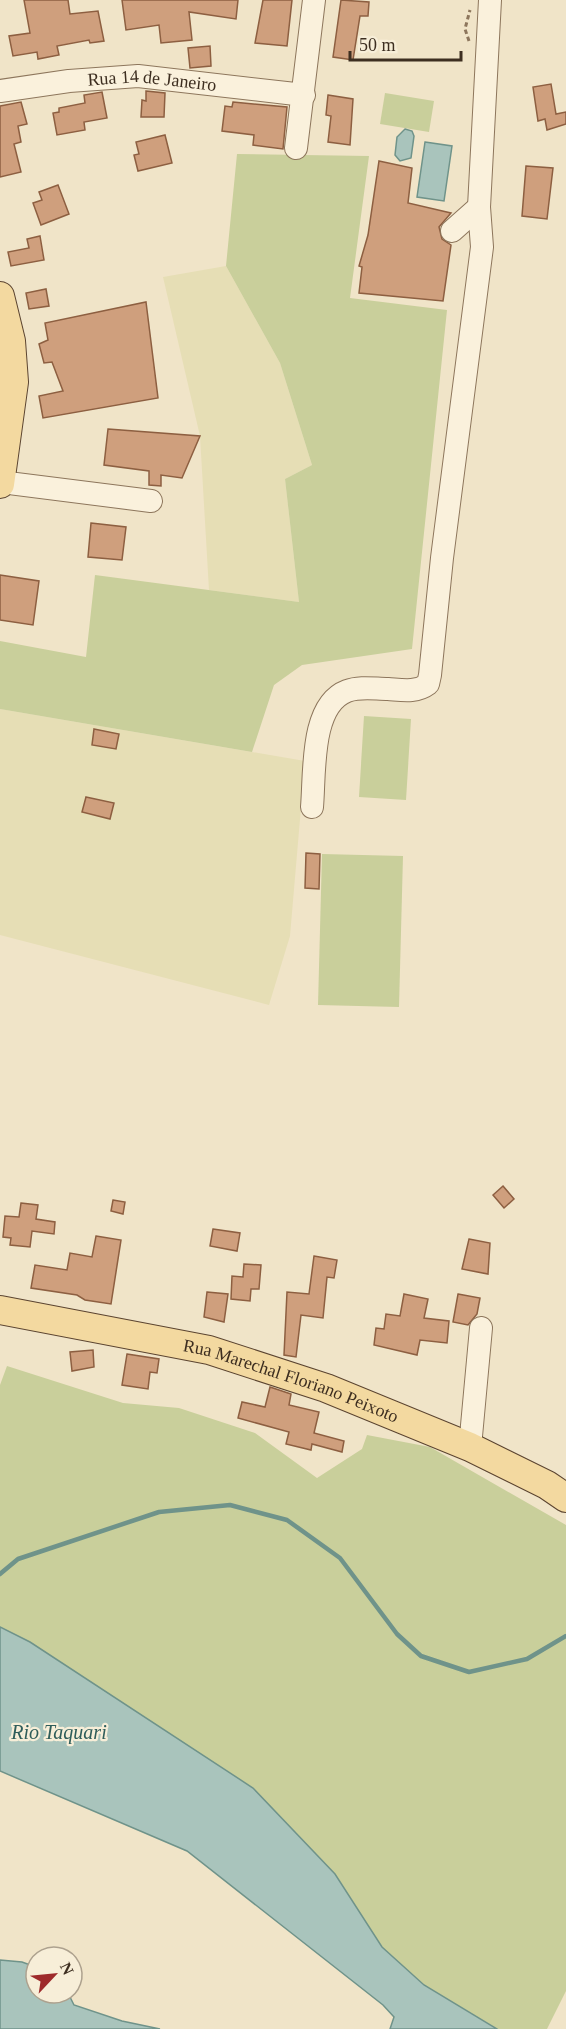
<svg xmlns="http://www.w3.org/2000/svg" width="566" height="2029" viewBox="0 0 566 2029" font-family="'Times New Roman',serif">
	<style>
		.farmland { fill: #e6deb5 }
		.green { fill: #c9cf9b }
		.water { fill: #a9c4bc; stroke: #6f938a; stroke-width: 1.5 }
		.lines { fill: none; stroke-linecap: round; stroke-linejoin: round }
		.stream { stroke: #6f938a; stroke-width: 4.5 }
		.building { fill: #cf9f7d; stroke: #8d5f41; stroke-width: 1.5 }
		.minor-casing { stroke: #8d765c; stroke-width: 24 }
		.major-casing { stroke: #5b4430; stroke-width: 30 }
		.path { stroke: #8d765c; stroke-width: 3; stroke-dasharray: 4.5 3; stroke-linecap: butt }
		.minor { stroke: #faf1dc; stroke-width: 22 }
		.major { stroke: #f3d9a0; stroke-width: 28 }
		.labels { text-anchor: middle; stroke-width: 4.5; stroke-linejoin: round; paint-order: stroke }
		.street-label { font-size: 18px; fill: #3d2e20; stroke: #f7eed8 }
		.water-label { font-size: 20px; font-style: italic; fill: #2f5d5a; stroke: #f7eed8 }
	</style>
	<rect width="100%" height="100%" fill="#f0e4c8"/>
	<g class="farmland">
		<path d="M226,266L280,363L312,465L285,479L299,602L209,590L200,436L163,277Z"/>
		<path d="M0,709L305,761L290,936L269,1005L0,935Z"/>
	</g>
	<g class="green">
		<path d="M385,93L434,101L429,132L380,124Z"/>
		<path d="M237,154L369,156L350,298L447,310L412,649L302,665L274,685L252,752L0,709V641L86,657L95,575L299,602L285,479L312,465L280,363L226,266Z"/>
		<path d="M364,716L411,719L406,800L359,797Z"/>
		<path d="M322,854L403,856L399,1007L318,1005Z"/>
		<path d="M7,1366L123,1403L179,1408L255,1433L317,1478L362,1449L367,1435L430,1447L566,1525V1991L547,2029H497L424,1985L382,1947L335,1874L253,1788L30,1642L0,1627V1385Z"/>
	</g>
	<g class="water">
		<path d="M405,129L412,131L414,136L411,158L400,161L395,155L397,137Z"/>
		<path d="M425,142L452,146L444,201L417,197Z"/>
		<path d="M0,1627L30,1642L253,1788L335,1874L382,1947L424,1985L497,2029H390L394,2017L383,2005L187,1851L0,1771Z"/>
		<path d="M0,1960L22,1962L36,1967V1993H68L74,2005L122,2021L160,2029H0Z"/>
	</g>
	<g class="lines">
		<path class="stream" d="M0,1574L18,1559L159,1512L230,1505L287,1520L340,1558L397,1634L421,1656L469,1672L527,1659L566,1636"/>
	</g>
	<g class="building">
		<path d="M24,0H68L70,14L98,11L104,41L90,43L89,40L57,46L59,55L38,59L37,52L13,56L9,36L30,33Z"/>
		<path d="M122,0H238L236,19L189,12L192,40L161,43L159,25L126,30Z"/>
		<path d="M263,0H292L287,46L255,43Z"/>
		<path d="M341,0L369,2L368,16H360L353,60L333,57Z"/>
		<path d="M210,46L211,66L190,68L188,48Z"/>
		<path d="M551,84L556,114L566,112V124L547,130L545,119L538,121L533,87Z"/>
		<path d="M146,91L165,93L164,117H141L142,100L146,101Z"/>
		<path d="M102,92L107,118L84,122L85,130L57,135L53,113L59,112V108L85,103L84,95Z"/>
		<path d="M328,95L353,99L350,145L328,142L331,116L326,115Z"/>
		<path d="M21,102L27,124L18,126L21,142L14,144L21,172L0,177V106Z"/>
		<path d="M233,102L287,107L283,149L253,145L254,135L222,131L225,106L232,107Z"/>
		<path d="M165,135L172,163L138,171L134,155L139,154L136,142Z"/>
		<path d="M379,161L412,168L408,203L451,213L439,227L442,239L451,245L443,301L359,293L362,267L359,266L368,235Z"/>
		<path d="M526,166L553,168L547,219L522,216Z"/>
		<path d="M58,185L69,214L41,225L33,203L42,200L39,192Z"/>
		<path d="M40,236L44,260L11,266L8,252L29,248L27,239Z"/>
		<path d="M46,289L49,306L29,309L26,293Z"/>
		<path d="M146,302L158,398L43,418L39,396L63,391L52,362L44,363L39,344L48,340L45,323Z"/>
		<path d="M108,429L200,436L182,478L161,475V486L149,485V471L104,465Z"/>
		<path d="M91,523L126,527L122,560L88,557Z"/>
		<path d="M0,575L39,581L33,625L0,620Z"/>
		<path d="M94,729L119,734L116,749L92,745Z"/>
		<path d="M86,797L114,803L110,819L82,812Z"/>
		<path d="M306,853L320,854L319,889L305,888Z"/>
		<path d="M503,1186L514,1199L504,1208L493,1195Z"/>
		<path d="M113,1200L125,1202L123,1214L111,1211Z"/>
		<path d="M21,1203L38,1205L36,1219L55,1222L54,1234L32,1231L30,1247L10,1245L11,1238L3,1237L5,1216L19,1217Z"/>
		<path d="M213,1229L240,1233L237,1251L210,1246Z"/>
		<path d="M96,1236L121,1240L111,1304L85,1300L77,1295L31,1288L35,1265L67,1270L70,1253L92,1257Z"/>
		<path d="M469,1239L490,1243L488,1274L462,1269Z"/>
		<path d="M314,1256L337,1260L334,1278L327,1277L323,1318L301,1315L296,1357L284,1355L287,1292L309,1294Z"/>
		<path d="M244,1264L261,1265L259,1289H251L250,1301L231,1299L232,1276L243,1277Z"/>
		<path d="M207,1292L228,1294L224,1322L204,1317Z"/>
		<path d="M404,1294L428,1299L424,1318L449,1321L447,1343L420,1340L417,1355L374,1345L376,1328L384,1329L386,1314L400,1316Z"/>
		<path d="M458,1294L480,1298L477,1314L468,1325L453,1322Z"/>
		<path d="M93,1350L94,1367L72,1371L70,1352Z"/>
		<path d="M127,1354L159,1359L157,1373L150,1372L148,1389L122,1385Z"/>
		<path d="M270,1387L291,1394L289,1405L319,1412L314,1433L344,1441L342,1452L312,1444L311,1450L286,1444L289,1432L238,1418L242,1402L265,1407Z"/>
	</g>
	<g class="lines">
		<g class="minor-casing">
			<g id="minor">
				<path id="s1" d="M0,91L69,81L138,76L304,95"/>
				<path d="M296,148L314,0"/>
				<path d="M452,231L479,207"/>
				<path d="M0,482L151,501"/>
				<path d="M312,807C315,773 310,705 347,691C360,686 375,689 388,689C402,690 416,693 428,684L430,675L442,558L482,247L479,207L490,0"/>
				<path d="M470,1447L481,1328"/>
			</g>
		</g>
		<g class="major-casing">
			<g id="major">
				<path d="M0,296L11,341L14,382L0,484"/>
				<path id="s2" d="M0,1310L209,1350L326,1388L470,1447L547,1485L566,1498"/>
			</g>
		</g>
		<path class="path" d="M469,41L465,29L470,10"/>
		<use href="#minor" class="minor"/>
		<use href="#major" class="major"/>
	</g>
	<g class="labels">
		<g class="street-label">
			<text dy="6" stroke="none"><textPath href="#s1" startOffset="153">Rua 14 de Janeiro</textPath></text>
			<text dy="6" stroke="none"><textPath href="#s2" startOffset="300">Rua Marechal Floriano Peixoto</textPath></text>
		</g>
		<g class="water-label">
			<text x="59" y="1739">Rio Taquari</text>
		</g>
	</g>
	<g transform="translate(54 1975) rotate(64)"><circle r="28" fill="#f7eed8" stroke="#ada18e" stroke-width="1.5"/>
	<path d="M0-4.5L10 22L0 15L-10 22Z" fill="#9e2a2b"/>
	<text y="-9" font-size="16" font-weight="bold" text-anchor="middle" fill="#3d2e20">N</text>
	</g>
	<path d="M350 51v9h111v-9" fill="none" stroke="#3d2e20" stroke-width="3"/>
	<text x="359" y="51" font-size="18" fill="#3d2e20" stroke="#f7eed8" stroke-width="4.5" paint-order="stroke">50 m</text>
</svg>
